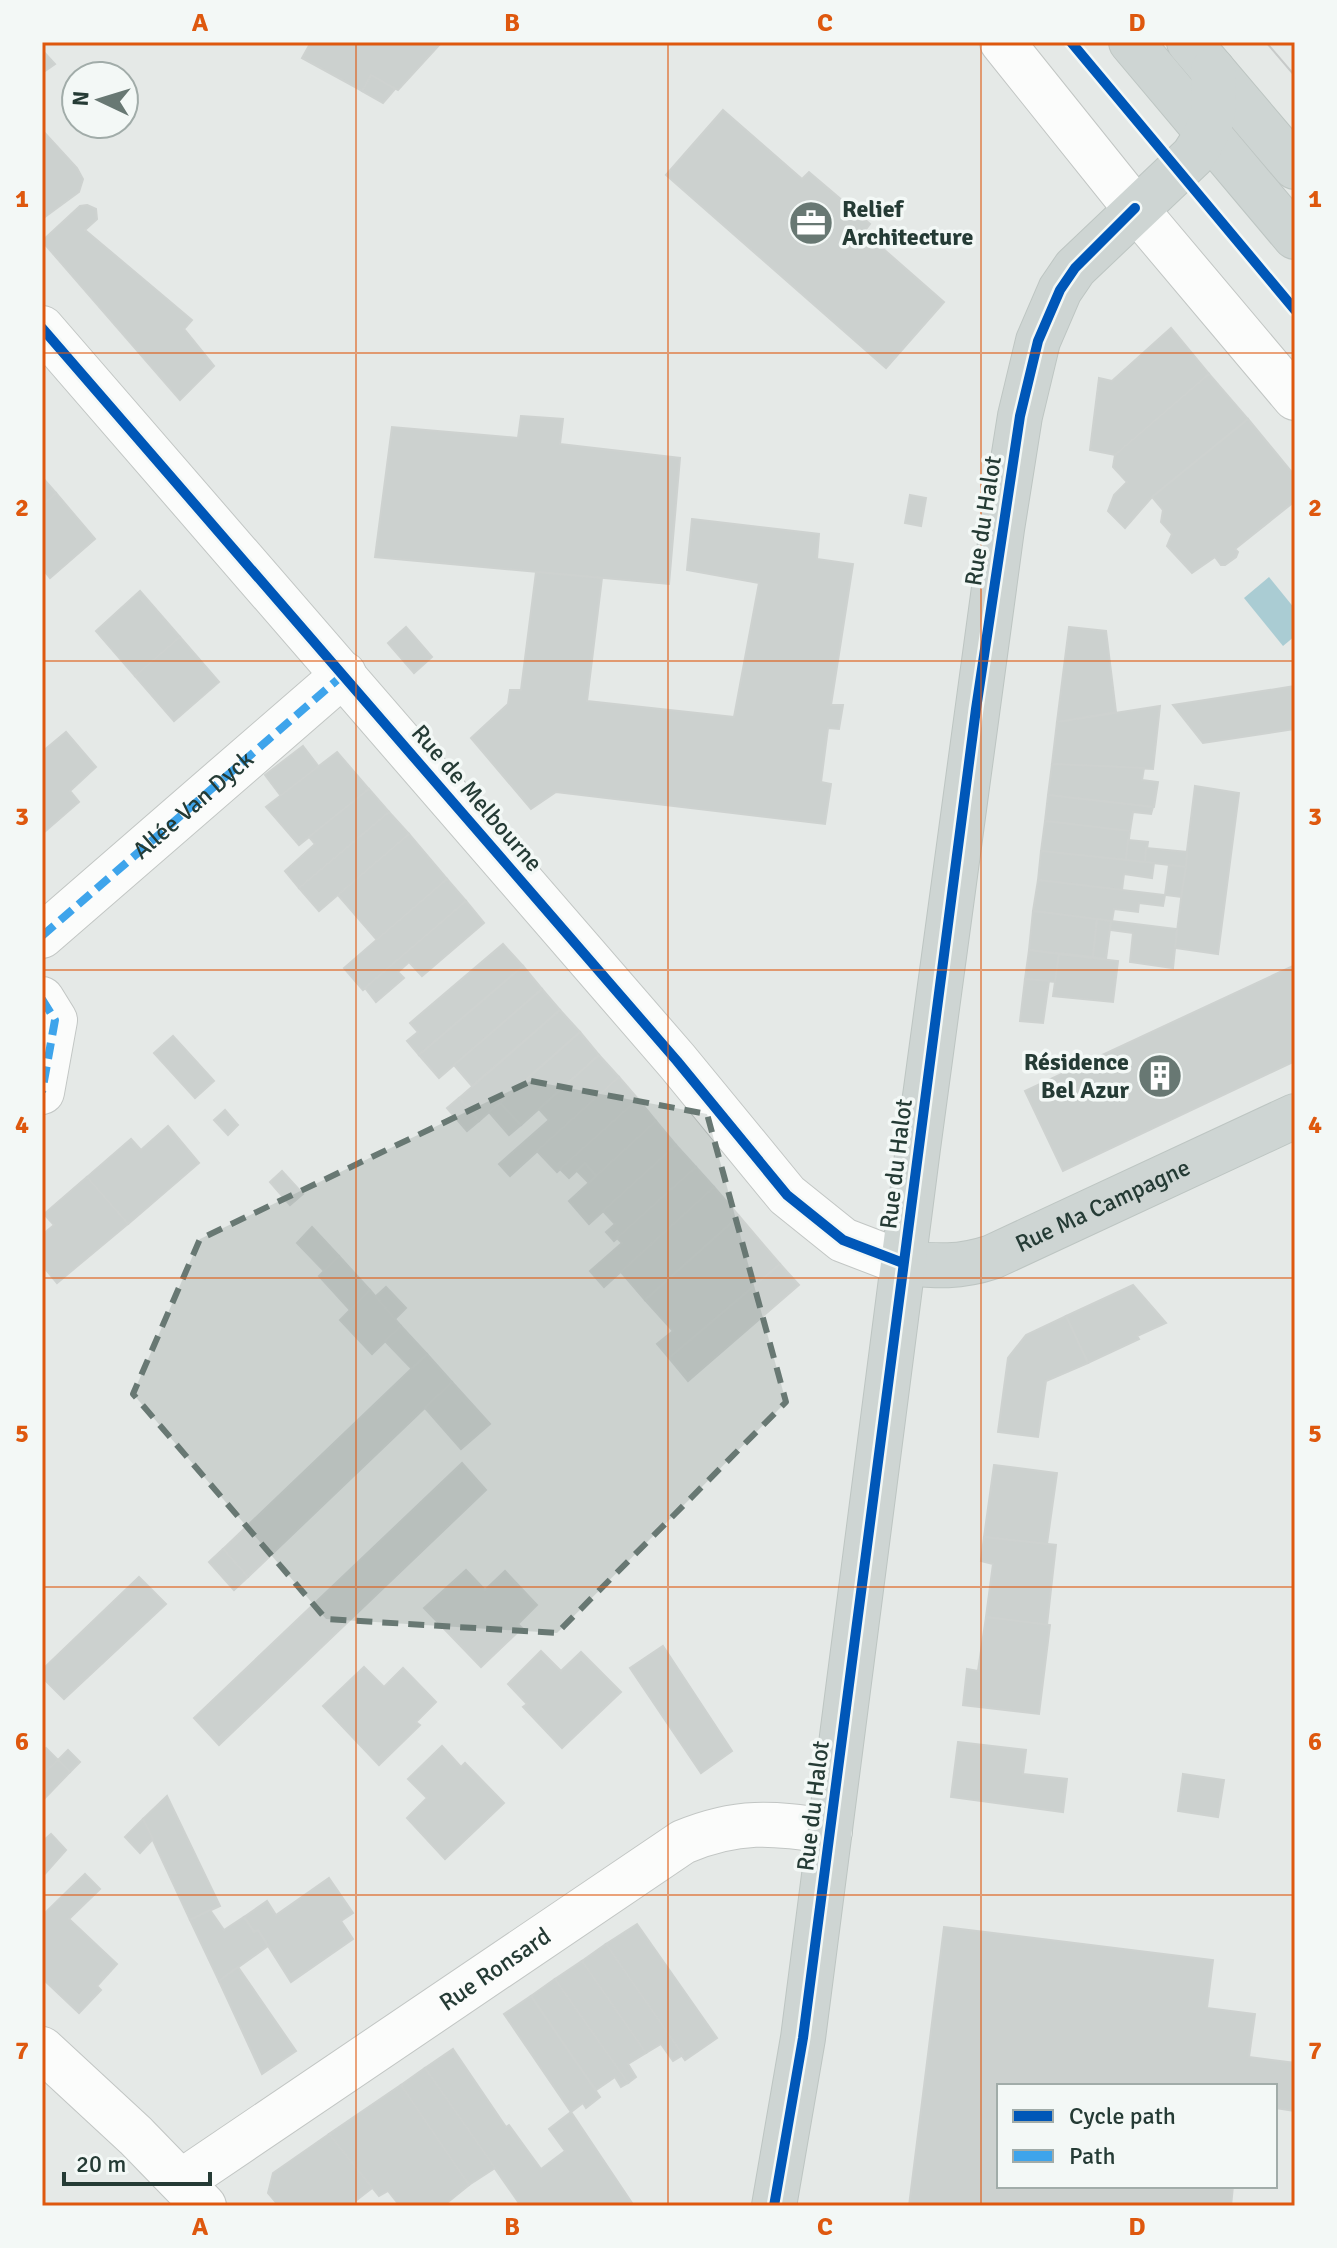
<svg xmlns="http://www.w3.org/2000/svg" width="1337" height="2248" viewBox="0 0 1337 2248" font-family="Signika,sans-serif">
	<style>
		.water { fill: #aaccd3 }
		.building { fill: #ccd1cf; stroke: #ced2d0; stroke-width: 2 }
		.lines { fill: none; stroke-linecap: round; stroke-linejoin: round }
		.minor-casing { stroke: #c2c6c4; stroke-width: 46 }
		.tertiary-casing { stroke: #c2c6c4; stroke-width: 46 }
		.primary-casing { stroke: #bdc5c2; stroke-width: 46 }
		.minor { stroke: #fbfcfb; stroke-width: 44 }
		.tertiary { stroke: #fbfcfb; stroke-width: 44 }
		.primary { stroke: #ced5d3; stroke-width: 44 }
		.tram { stroke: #c7cac9; stroke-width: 2 }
		.quiet { stroke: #3ea4eb; stroke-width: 8; stroke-dasharray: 16 8; stroke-linecap: butt }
		.cycleway-casing { stroke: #f3f8f6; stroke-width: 15 }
		.cycleway { stroke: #0057b8; stroke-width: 10 }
		.marked { fill: #687873; fill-opacity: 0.2; stroke: #687873; stroke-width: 6; stroke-dasharray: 16 10; stroke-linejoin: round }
		.grid { fill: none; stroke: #de580e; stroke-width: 2; stroke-opacity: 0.55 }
		.labels { text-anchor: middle; stroke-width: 7; stroke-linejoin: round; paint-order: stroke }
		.poi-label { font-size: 24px; font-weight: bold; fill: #253b35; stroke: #f3f8f6; text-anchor: start }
		.street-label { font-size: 24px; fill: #253b35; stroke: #f3f8f6 }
		.neatline { fill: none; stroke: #de580e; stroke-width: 3 }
		.grid-label { font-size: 26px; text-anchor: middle; font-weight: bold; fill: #de580e }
	</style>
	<rect width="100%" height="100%" fill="#e5e9e7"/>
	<path class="water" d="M1269,577L1295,609V636L1283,646L1244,598Z"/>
	<g class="building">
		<path d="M311,42L406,44L442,42L398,90L371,75L362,91L302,58Z"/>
		<path d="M42,50L55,64L42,73Z"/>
		<path d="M371,75L395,89L383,103L362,91Z"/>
		<path d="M723,110L802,179L809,172L870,224L864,232L944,302L886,368L666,175Z"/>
		<path d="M42,130L77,168L83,179L79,192L42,219Z"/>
		<path d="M87,205L96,209L97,219L85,230L192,320L184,329L214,366L180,400L42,241L80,206Z"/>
		<path d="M1171,328L1209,374L1115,455L1090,450L1099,378L1112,381Z"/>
		<path d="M1209,374L1248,419L1152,497L1125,528L1108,511L1114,495L1127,482L1113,467L1115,455Z"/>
		<path d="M521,416L563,419L560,444L680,458L669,584L375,557L392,427L518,438Z"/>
		<path d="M1248,419L1295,476L1293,492L1295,501L1235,549L1238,552L1236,557L1225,565H1221L1215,557L1192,573L1167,546L1172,534L1161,522L1163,510L1152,497Z"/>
		<path d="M42,477L56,493L42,506Z"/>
		<path d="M56,493L95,539L50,578L42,568V506Z"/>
		<path d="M910,495L926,498L921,526L905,523Z"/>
		<path d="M692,519L819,534L817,559L853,564L831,705H843L839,729L828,728L821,782L831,784L825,824L556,792L531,809L471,738L508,704L510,690H521L536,572L602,578L587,701L734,717L759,583L687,570Z"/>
		<path d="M140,591L180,637L135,676L96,631Z"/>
		<path d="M406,627L432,657L414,673L388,643Z"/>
		<path d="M1069,627L1106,631L1116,712L1057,722Z"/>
		<path d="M180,637L219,682L174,721L135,676Z"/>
		<path d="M1295,686V729L1203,743L1173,705Z"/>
		<path d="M1160,706L1153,769L1052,764L1057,722Z"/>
		<path d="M66,732L96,767L70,791L79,802L42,834V752Z"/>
		<path d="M303,746L319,767L281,796L265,775Z"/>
		<path d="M337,752L369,789L299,845L266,807Z"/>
		<path d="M1052,764L1144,768L1142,780L1158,782L1154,807L1048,795Z"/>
		<path d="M1195,786L1239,793L1218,954L1175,948Z"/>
		<path d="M369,789L389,812L299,888L285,871L315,844L309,837Z"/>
		<path d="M1048,795L1153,807L1151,814L1133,812L1130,831L1045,821Z"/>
		<path d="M389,812L409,834L319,911L299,888Z"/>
		<path d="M1045,821L1130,831L1126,860L1041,851Z"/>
		<path d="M409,834L447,879L377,940L338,895Z"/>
		<path d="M1128,840L1148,842L1145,862L1126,860Z"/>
		<path d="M1146,848L1187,852L1186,867L1145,862Z"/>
		<path d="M1041,851L1145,862L1154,863L1152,878L1124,874L1122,890L1038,880Z"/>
		<path d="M1169,865L1186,867L1181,897L1165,895Z"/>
		<path d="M447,879L466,901L363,990L344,968Z"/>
		<path d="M1038,880L1165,895L1163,906L1139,903L1138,912L1114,909L1112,921L1033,911Z"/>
		<path d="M466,901L484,923L422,976L409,962L398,972L404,978L376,1002L365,988Z"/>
		<path d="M1033,911L1097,919L1093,957L1029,950Z"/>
		<path d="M1097,919L1111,921L1106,959L1093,957Z"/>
		<path d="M1111,921L1177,929L1173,968L1130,962L1133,933L1110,930Z"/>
		<path d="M503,944L523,966L419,1055L407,1041L418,1032L410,1023Z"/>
		<path d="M1029,950L1059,954L1055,982L1025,979Z"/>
		<path d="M1059,954L1118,961L1113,1002L1053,996Z"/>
		<path d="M1295,965V1061L1063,1171L1025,1091Z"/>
		<path d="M523,966L542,989L439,1078L419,1055Z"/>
		<path d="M1025,979L1049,981L1043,1023L1020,1021Z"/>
		<path d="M542,989L560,1010L472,1086L454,1065Z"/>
		<path d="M560,1010L580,1032L479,1121L459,1098Z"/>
		<path d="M580,1032L599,1055L521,1125L500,1103Z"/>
		<path d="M173,1036L214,1081L195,1098L154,1053Z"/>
		<path d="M599,1055L619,1077L510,1176L499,1164L549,1120L539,1109Z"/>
		<path d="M619,1077L638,1099L557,1172L537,1151Z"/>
		<path d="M459,1098L479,1121L467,1131L447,1108Z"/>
		<path d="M638,1099L656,1121L596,1176L585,1163L569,1178L560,1169Z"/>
		<path d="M500,1103L521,1125L509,1135L489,1112Z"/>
		<path d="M225,1110L238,1125L228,1135L214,1120Z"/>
		<path d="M656,1121L676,1145L589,1224L569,1201Z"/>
		<path d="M168,1126L199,1163L128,1224L87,1177L131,1139L141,1150Z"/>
		<path d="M676,1145L696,1167L614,1241L606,1232L615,1224L603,1211Z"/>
		<path d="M585,1163L596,1176L589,1183L577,1171Z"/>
		<path d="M696,1167L714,1187L604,1287L590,1271L622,1243L617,1238Z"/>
		<path d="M282,1171L303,1194L290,1205L270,1182Z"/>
		<path d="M87,1177L128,1224L57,1283L42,1265V1235L54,1225L44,1214Z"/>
		<path d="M714,1187L739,1216L645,1300L621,1272Z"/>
		<path d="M739,1216L780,1264L669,1358L657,1344L673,1331L645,1300Z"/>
		<path d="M312,1227L339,1256L324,1271L297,1243Z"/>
		<path d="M339,1256L370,1290L350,1310L319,1276Z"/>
		<path d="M780,1264L799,1285L688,1381L669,1358Z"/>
		<path d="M1133,1285L1166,1323L1137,1336L1139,1339L1088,1363L1066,1316Z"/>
		<path d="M386,1287L406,1308L395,1319L375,1297Z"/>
		<path d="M370,1290L401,1326L372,1354L340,1320Z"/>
		<path d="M1066,1316L1088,1363L1046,1381L1038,1437L998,1432L1008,1358L1026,1335Z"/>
		<path d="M401,1326L427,1354L412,1369L385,1341Z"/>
		<path d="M427,1354L452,1382L248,1577L223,1549Z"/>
		<path d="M452,1382L490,1424L461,1449L425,1408Z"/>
		<path d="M462,1463L486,1490L219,1745L194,1718Z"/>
		<path d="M994,1465L1057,1473L1047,1544L984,1537Z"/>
		<path d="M984,1537L1056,1545L1047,1625L986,1617L993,1564L981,1561Z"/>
		<path d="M223,1549L248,1577L234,1590L209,1562Z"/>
		<path d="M466,1570L485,1590L505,1571L537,1605L518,1624L522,1628L481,1667L424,1608Z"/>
		<path d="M139,1577L166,1604L64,1699L42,1677V1670Z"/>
		<path d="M986,1617L1050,1625L1039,1714L963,1705L967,1669L978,1671Z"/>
		<path d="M663,1646L732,1751L701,1773L630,1668Z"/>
		<path d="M541,1651L561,1671L581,1652L621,1692L562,1748L523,1707L527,1704L508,1684Z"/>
		<path d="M364,1667L384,1687L403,1668L436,1702L416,1722L420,1725L379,1765L323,1706Z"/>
		<path d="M958,1742L1026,1750L1023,1774L1067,1779L1063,1812L951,1797Z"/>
		<path d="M442,1746L461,1767L465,1763L504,1803L445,1859L407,1818L427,1798L408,1779Z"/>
		<path d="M46,1748L58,1760L42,1775V1751Z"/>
		<path d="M68,1750L80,1762L70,1772L58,1760Z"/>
		<path d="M58,1760L70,1772L42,1801V1775Z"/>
		<path d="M1183,1774L1224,1780L1218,1817L1178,1811Z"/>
		<path d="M167,1796L220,1906L190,1920L143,1819Z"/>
		<path d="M143,1819L153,1839L140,1853L125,1837Z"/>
		<path d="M51,1834L66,1850L42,1877V1842Z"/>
		<path d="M85,1874L100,1889L69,1919L117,1964L97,1986L101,1990L79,2013L42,1978V1916Z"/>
		<path d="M329,1878L353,1913L341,1921L353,1939L291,1982L258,1930L254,1932L244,1917L267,1901L276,1915Z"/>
		<path d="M210,1910L224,1930L244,1917L254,1932L258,1930L268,1946L219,1981L190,1920Z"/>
		<path d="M637,1924L717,2038L685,2060L606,1944Z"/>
		<path d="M944,1927L1213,1960L1207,2008L1255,2014L1249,2057L1295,2063V2111L1275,2108V2086H999V2186H1233L1231,2206H909Z"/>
		<path d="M606,1944L683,2055L673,2061L661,2044L646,2053L582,1961Z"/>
		<path d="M582,1961L646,2053L628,2064L636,2077L628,2083L555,1979Z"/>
		<path d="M238,1967L296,2051L262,2074L219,1981Z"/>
		<path d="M555,1979L628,2083L621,2087L615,2077L596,2090L531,1996Z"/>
		<path d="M531,1996L600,2097L586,2108L583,2103L571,2112L504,2014Z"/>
		<path d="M453,2049L506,2127L509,2125L541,2169L565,2151L549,2129L571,2112L634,2206H521L425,2068Z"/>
		<path d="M425,2068L495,2168L469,2185L401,2085Z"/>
		<path d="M401,2085L469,2185L443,2206H400L388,2191L379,2196L329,2134Z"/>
		<path d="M329,2134L372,2188L349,2206H279L268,2193L273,2173Z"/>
	</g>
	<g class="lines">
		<g class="minor-casing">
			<g id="minor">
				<path d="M42,328L677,1061L787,1195L843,1240L903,1263"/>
				<path id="s1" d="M42,936L344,674"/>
				<path d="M42,999L55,1020L42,1092"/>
				<path id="s2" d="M182,2181L683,1842C738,1819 772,1823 830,1831"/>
			</g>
		</g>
		<g class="tertiary-casing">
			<g id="tertiary">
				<path d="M1002,42L1135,208L1295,398"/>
				<path d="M42,2049L136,2136L204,2206"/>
			</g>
		</g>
		<g class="primary-casing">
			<g id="primary">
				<path d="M1131,42L1295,237"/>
				<path d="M1189,42L1295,167"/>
				<path id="s3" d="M903,1263C937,1266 959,1268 992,1257L1295,1116"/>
				<path d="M774,2206L803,2038L918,1148L1002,529L1020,416L1038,341L1060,290L1075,268L1193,156C1216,122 1215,110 1213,70"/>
			</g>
		</g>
		<use href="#minor" class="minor"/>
		<use href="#tertiary" class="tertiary"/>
		<use href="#primary" class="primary"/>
		<path class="tram" d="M1266,42L1295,76"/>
		<g class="quiet">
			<path d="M42,936L344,674"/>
			<path d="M42,999L55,1020L42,1092"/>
		</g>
		<g class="cycleway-casing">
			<g id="cycleway">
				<path d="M1071,42L1295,310"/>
				<path d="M42,328L677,1061L787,1195L843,1240L903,1263"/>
				<path d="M774,2206L803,2038L976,709L1020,416L1038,341L1060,290L1075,268L1135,208"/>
			</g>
		</g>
		<use href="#cycleway" class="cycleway"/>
	</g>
	<path class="marked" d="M531,1081L707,1114L786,1402L557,1633L326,1619L133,1394L200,1239Z"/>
	<path class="grid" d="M356,42V2206M668,42V2206M981,42V2206M42,353H1295M42,661H1295M42,970H1295M42,1278H1295M42,1587H1295M42,1895H1295"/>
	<defs>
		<g id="office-disc" transform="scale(2.3)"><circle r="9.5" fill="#687873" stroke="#f3f8f6"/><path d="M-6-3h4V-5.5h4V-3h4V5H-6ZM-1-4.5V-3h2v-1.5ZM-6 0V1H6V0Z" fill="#fff"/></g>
		<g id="building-disc" transform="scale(2.3)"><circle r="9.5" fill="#687873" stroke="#f3f8f6"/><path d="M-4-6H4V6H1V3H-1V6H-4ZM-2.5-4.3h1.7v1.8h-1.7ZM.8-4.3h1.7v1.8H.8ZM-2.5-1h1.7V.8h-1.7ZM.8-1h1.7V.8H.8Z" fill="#fff"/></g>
	</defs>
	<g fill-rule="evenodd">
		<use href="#office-disc" x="811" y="223"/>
		<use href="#building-disc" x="1160" y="1076"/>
	</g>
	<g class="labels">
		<g class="poi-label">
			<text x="842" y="217">Relief<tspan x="842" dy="28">Architecture</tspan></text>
			<text x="1129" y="1070" text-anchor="end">Résidence<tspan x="1129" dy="28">Bel Azur</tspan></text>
		</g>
		<g class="street-label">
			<text transform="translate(983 521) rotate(-81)" y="8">Rue du Halot</text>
			<text transform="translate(477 798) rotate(49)" y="8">Rue de Melbourne</text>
			<text dy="8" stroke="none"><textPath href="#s1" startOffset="200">Allée Van Dyck</textPath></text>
			<text transform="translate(896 1164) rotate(-83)" y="8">Rue du Halot</text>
			<text dy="8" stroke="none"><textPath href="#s3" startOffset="212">Rue Ma Campagne</textPath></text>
			<text transform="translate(813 1806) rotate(-83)" y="8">Rue du Halot</text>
			<text dy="8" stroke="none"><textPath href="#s2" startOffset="378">Rue Ronsard</textPath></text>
		</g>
	</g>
	<rect width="1337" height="2248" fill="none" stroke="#f3f8f6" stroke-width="88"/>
	<rect x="997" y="2084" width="280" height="104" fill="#f3f8f6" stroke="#a1aca9" stroke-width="2"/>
	<rect x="1013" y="2110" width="40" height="12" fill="#0057b8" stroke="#a1aca9" stroke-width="2"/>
	<text x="1069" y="2124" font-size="24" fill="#253b35">Cycle path</text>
	<rect x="1013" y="2150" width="40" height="12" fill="#3ea4eb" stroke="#a1aca9" stroke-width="2"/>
	<text x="1069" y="2164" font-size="24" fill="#253b35">Path</text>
	<g transform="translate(100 100) rotate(274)"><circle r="38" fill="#f3f8f6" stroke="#a1aca9" stroke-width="2"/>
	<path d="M0-6L14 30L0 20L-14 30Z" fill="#687873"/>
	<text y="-12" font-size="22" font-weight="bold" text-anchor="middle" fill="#253b35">N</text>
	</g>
	<path d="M64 2172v12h146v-12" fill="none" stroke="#253b35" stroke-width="4"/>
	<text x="76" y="2172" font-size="24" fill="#253b35" stroke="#f3f8f6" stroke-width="6" paint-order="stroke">20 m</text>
	<rect x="44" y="44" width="1249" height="2160" class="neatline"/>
	<g class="grid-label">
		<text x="200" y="31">A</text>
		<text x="512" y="31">B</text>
		<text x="825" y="31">C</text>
		<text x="1137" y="31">D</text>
		<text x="22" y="207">1</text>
		<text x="1315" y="207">1</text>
		<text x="22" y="516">2</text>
		<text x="1315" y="516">2</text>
		<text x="22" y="825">3</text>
		<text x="1315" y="825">3</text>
		<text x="22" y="1133">4</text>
		<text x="1315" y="1133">4</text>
		<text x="22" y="1442">5</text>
		<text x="1315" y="1442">5</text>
		<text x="22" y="1750">6</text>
		<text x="1315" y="1750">6</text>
		<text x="22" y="2059">7</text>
		<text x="1315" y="2059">7</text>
		<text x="200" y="2235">A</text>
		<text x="512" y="2235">B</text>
		<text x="825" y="2235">C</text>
		<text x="1137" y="2235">D</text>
	</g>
</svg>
